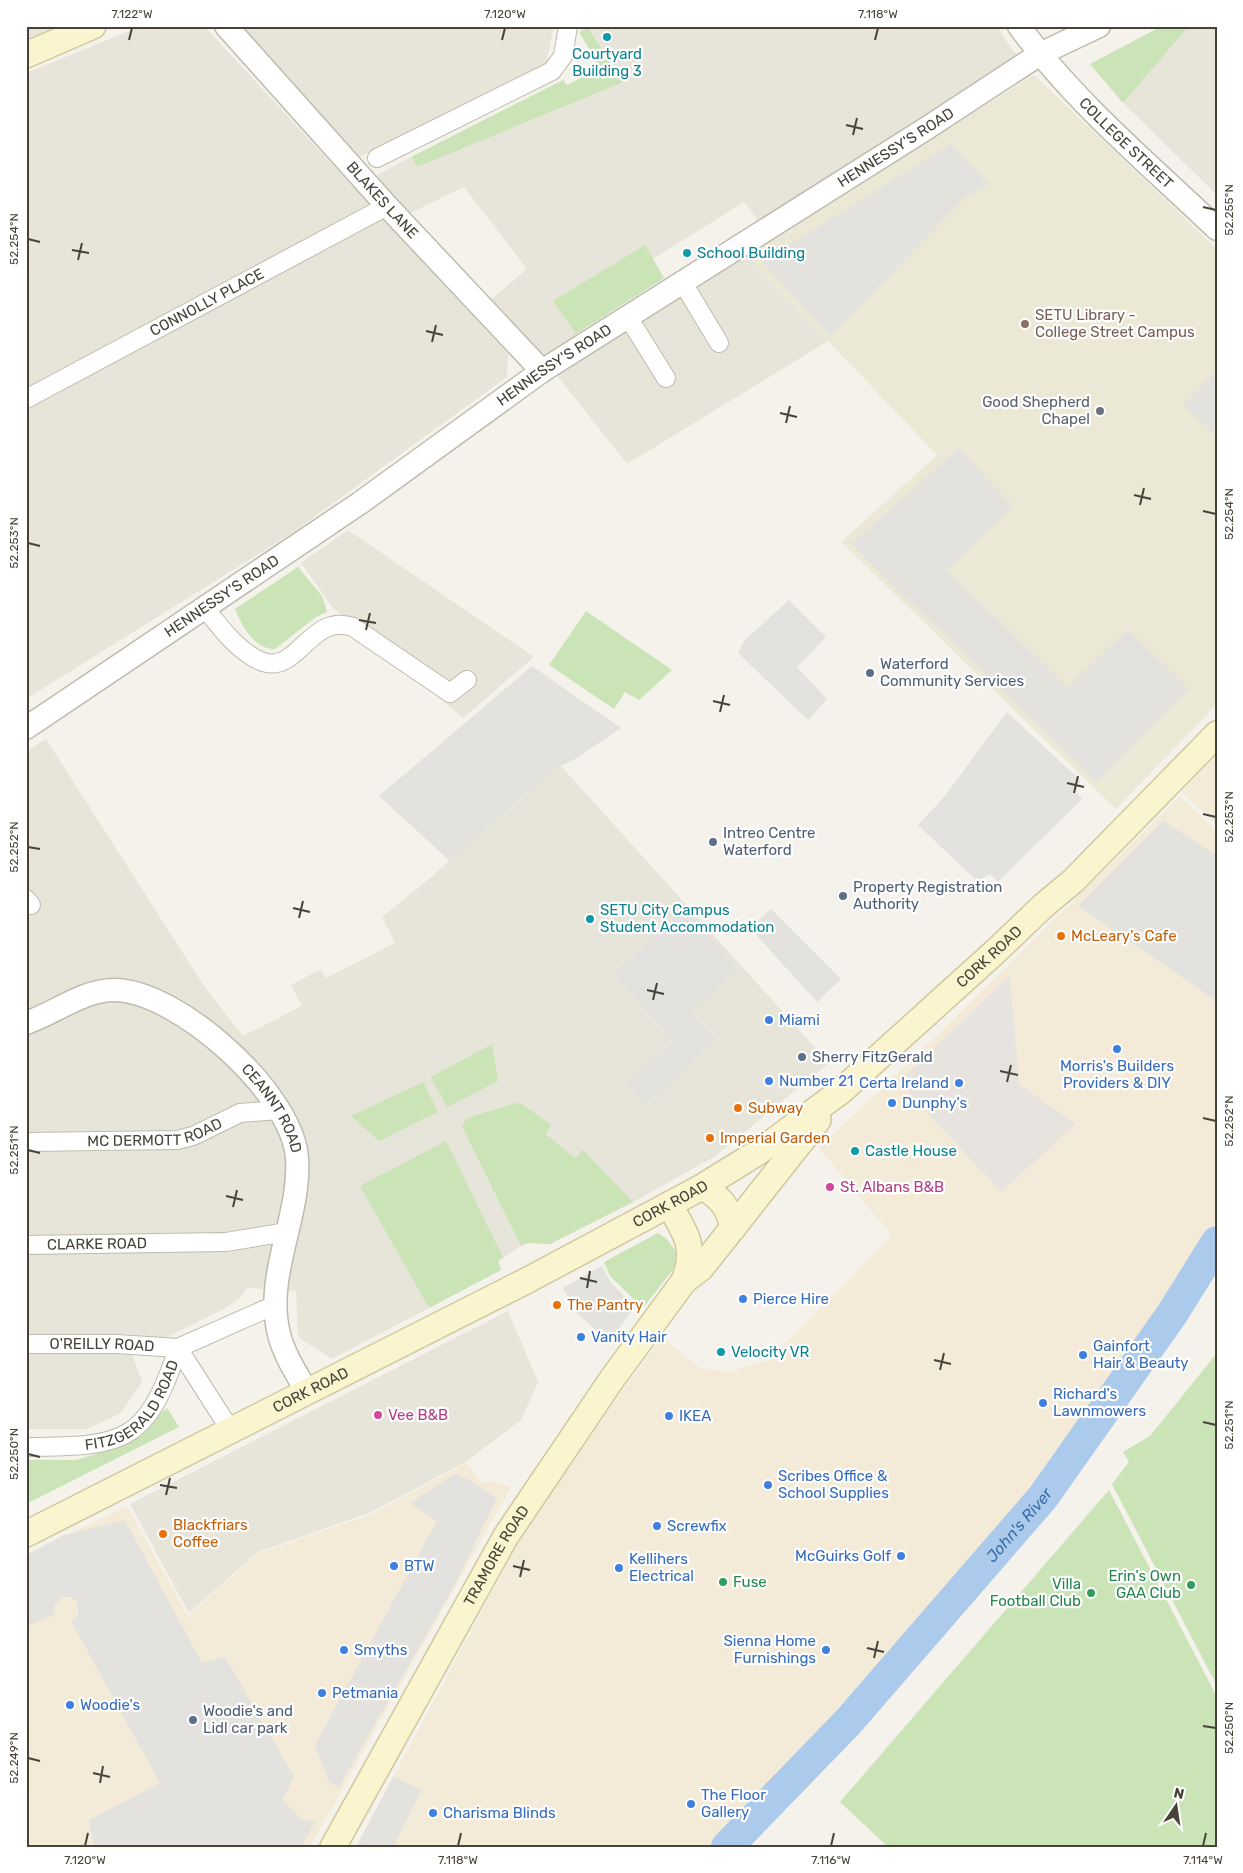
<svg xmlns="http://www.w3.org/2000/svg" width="1243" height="1873" viewBox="0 0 1243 1873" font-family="Rubik,sans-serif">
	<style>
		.residential { fill: #e7e5d9 }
		.commercial { fill: #f3ebd8 }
		.industrial { fill: #e7e4df }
		.education { fill: #ece8d6 }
		.green { fill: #cae4b7 }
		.parking { fill: #e3e2de }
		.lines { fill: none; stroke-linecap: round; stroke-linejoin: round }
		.river { stroke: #accaeb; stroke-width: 32 }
		.minor-casing { stroke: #bfbbae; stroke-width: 20 }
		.tertiary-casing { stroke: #bfbbae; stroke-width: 25 }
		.secondary-casing { stroke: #d0c89e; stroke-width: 28 }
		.minor { stroke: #fff; stroke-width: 18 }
		.tertiary { stroke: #fff; stroke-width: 22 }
		.secondary { stroke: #faf5ce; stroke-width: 25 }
		.ticks { fill: none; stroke: #474339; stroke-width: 2 }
		.culture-dot { fill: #0f9aa8; stroke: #fff; stroke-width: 2 }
		.education-dot { fill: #8d6e63; stroke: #fff; stroke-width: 2 }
		.worship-dot { fill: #6b7280; stroke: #fff; stroke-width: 2 }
		.service-dot { fill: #5c6f8a; stroke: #fff; stroke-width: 2 }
		.food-dot { fill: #e8710a; stroke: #fff; stroke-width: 2 }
		.shop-dot { fill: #3f7fe0; stroke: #fff; stroke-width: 2 }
		.hotel-dot { fill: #d1479c; stroke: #fff; stroke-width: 2 }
		.leisure-dot { fill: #2e9e5b; stroke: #fff; stroke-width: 2 }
		.labels { text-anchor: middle; stroke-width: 4.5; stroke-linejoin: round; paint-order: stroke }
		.culture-label { font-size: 15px; fill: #0d838f; stroke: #fff; text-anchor: start }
		.street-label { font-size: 15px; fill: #474339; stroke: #fff }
		.education-label { font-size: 15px; fill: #785e54; stroke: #fff; text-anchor: start }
		.worship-label { font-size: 15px; fill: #5b616d; stroke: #fff; text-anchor: end }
		.service-label { font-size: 15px; fill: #4e5e75; stroke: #fff; text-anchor: start }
		.food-label { font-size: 15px; fill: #c56008; stroke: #fff; text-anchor: start }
		.shop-label { font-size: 15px; fill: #366cbe; stroke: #fff; text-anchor: start }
		.hotel-label { font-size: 15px; fill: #b23c85; stroke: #fff; text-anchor: start }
		.leisure-label { font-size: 15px; fill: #27864d; stroke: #fff; text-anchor: end }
		.water-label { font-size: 16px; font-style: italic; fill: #3a6eab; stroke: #fff }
		.neatline { fill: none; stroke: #474339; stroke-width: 2 }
		.ticks-label { font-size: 12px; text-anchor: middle; fill: #474339 }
	</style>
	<rect width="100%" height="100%" fill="#f4f2ea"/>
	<g class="residential">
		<path d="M26,26H60L26,43Z"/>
		<path d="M142,26H204L508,354L507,377L292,533L26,699V73Z"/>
		<path d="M237,26H552L553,29L546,66L353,160Z"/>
		<path d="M588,26H996L1017,56L759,222L744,202L653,259L644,246L554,301L580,339L544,363L488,302L527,269L464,187L406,215L372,178L411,157L416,167L623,81Z"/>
		<path d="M1189,26H1217V195L1123,103Z"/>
		<path d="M746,255L828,341L627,464L556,374Z"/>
		<path d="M348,530L534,657L463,718L332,607L301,563Z"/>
		<path d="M46,739L204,986L243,1036L302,1006L291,985L321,969L326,978L395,943L382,917L430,878L553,769L561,766L829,1063L714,1157L633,1202L550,1244L528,1243L521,1246L498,1261L501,1270L332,1359L298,1337L296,1291L247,1288L240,1298L224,1309L132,1354L142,1382L121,1413L87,1429H26V752Z"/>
		<path d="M508,1311L538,1382L521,1420L464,1463L369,1513L258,1552L189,1613L130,1504Z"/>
	</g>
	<g class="commercial">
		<path d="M1217,756V826L1182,792Z"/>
		<path d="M1180,796L1217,831V1216L1209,1237L1096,1406L1001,1524L715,1847H356L539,1504L662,1337L700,1368L729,1372L769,1360L892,1236L819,1148L925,1047Z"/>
		<path d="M466,1463L482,1483L493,1481L511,1487L310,1847H26V1555L127,1506L188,1616L258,1553L370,1515Z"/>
	</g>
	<path class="industrial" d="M1010,975L1019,1084L1076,1124L1001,1192L899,1082Z"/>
	<path class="education" d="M1034,75L1217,249V704L1116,809L841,542L937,455L746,255Z"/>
	<g class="green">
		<path d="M1162,26H1189L1123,103L1090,64Z"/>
		<path d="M588,27L623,82L417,167L411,157L563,80L567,85L601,68L579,32Z"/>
		<path d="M645,245L664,278L576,334L553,301Z"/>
		<path d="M298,567L322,596L327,612L316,617L275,649C254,649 242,626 235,609Z"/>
		<path d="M586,611L672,670L639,700L625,692L614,709L549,665Z"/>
		<path d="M492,1044L498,1081L447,1107L431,1077Z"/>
		<path d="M423,1082L438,1112L379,1141L351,1116Z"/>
		<path d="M516,1103L522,1104L551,1125L545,1134L575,1158L583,1150L633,1202L550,1244L528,1243L521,1246L462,1126L467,1118Z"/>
		<path d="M446,1141L503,1257L498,1261L501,1270L429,1308L360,1186Z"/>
		<path d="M658,1233L667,1239L679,1256L678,1263L643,1308L610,1276L604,1262Z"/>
		<path d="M1217,1353V1686L1112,1484L1129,1462L1123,1452L1150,1436Z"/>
		<path d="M167,1408L179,1427L26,1504V1460H76L119,1447Z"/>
		<path d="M1109,1490L1217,1697V1847H888L840,1802Z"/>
	</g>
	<g class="parking">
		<path d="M951,144L989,184L963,199L831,336L762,262Z"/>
		<path d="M1217,370V436L1183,405Z"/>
		<path d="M959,448L1013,507L947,570L1067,687L1128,630L1189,689L1097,782L851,544Z"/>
		<path d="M789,600L826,637L797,667L827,699L808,720L738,653L744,641Z"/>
		<path d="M532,666L621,728L575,759L553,769L450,861L379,796Z"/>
		<path d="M1007,712L1081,781L1073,789L1082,799L998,882L990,874L977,881L918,825L944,797Z"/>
		<path d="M1163,821L1217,856V1001L1078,906Z"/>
		<path d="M771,909L841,979L817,1002L750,928Z"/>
		<path d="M685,910L739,970L690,1012L716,1040L645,1104L627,1084L674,1041L613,974Z"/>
		<path d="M602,1266L611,1283L635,1307L609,1342L578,1314L563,1288Z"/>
		<path d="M457,1473L497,1498L454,1586L339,1787L329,1782L315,1745L437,1521L410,1503Z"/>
		<path d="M125,1520L202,1663L225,1657L294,1777L282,1800L301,1819L315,1822L301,1847H94L89,1820L160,1783L71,1621L78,1615L77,1602L71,1597H62L54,1606L55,1614L26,1627V1555L62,1536Z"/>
		<path d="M393,1777L422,1790L393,1847H356Z"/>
	</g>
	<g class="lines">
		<path class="river" id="s1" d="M727,1847L848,1722L1043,1497L1172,1314L1217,1242"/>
		<g class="minor-casing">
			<g id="minor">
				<path d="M377,158L552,71L563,56L568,26"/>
				<path d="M683,283L719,343"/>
				<path d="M628,317L666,378"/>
				<path id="s2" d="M26,399L387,206"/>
				<path d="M205,608C219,626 240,654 263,662C298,674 311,612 353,627L450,693L467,680"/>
				<path d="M26,899L31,905"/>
				<path id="s3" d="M26,1142L177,1140L193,1136L240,1113L279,1110"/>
				<path id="s4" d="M26,1245L226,1242L287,1232"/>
				<path id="s5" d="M26,1344H117L178,1348L231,1431"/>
				<path id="s6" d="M26,1447C122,1446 146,1446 178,1348L275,1305"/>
			</g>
		</g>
		<g class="tertiary-casing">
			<g id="tertiary">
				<path id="s7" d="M226,26L387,206L542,371"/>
				<path id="s8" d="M1019,26C1075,103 1149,164 1217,229"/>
				<path id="s9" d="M26,728L360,503L542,371L927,128L1040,54L1099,26"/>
				<path id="s10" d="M26,1023C55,1013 83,990 114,990C178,990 293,1094 297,1158C301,1217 264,1275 279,1334C284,1355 297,1374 307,1392"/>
			</g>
		</g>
		<g class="secondary-casing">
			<g id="secondary">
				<path d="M26,55L93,26"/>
				<path d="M702,1187C720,1196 729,1208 733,1228"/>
				<path d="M684,1281L701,1268L818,1120"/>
				<path id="s11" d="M26,1534L526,1281L702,1187L760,1151L840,1092L996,951L1043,906L1073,881L1217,734"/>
				<path id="s12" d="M333,1847L506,1536L612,1379L684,1281C697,1249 686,1233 669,1205"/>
			</g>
		</g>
		<use href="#minor" class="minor"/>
		<use href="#tertiary" class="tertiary"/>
		<use href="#secondary" class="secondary"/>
	</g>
	<path class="ticks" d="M129,40L132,28M502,40L505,28M875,40L878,28M846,125L863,129M853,135L857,118M1203,207L1216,210M28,239L40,242M72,250L89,253M78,260L82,243M426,331L443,335M432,342L436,325M780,413L797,417M786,423L790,406M1134,495L1151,499M1140,505L1144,488M1203,511L1216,514M28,543L40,546M359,620L376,623M366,630L370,613M713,701L730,705M720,712L724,695M1067,783L1084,787M1074,793L1078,776M1203,814L1216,817M28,847L40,849M293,908L310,912M299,918L303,901M647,990L664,994M653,1000L657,983M1000,1071L1018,1075M1007,1082L1011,1065M1203,1118L1216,1121M28,1150L40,1153M226,1196L243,1200M233,1207L237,1190M580,1278L597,1282M587,1288L590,1271M934,1360L951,1364M940,1370L944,1353M1203,1422L1216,1425M28,1454L40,1457M160,1485L177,1488M166,1495L170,1478M513,1566L530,1570M520,1577L524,1560M867,1648L884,1652M874,1658L878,1641M1203,1726L1216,1728M28,1758L40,1761M93,1773L110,1777M100,1783L103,1766M85,1846L88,1833M458,1846L461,1833M831,1846L834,1833M1203,1846L1206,1833"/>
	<g class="culture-dot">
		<circle cx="607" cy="37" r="5"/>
		<circle cx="687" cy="253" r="5"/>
		<circle cx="590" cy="919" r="5"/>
		<circle cx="855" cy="1151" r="5"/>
		<circle cx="721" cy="1352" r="5"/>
	</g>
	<circle class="education-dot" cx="1025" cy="324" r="5"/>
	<circle class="worship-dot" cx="1100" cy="411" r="5"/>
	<g class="service-dot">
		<circle cx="870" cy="673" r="5"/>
		<circle cx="713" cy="842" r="5"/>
		<circle cx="843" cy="896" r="5"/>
		<circle cx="802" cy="1057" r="5"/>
		<circle cx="193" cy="1720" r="5"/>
	</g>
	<g class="food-dot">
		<circle cx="1061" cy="936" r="5"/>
		<circle cx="738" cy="1108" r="5"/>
		<circle cx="710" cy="1138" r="5"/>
		<circle cx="557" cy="1305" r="5"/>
		<circle cx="163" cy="1534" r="5"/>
	</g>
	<g class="shop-dot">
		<circle cx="769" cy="1020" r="5"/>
		<circle cx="1117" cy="1049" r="5"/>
		<circle cx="769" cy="1081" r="5"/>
		<circle cx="959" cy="1083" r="5"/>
		<circle cx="892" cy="1103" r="5"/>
		<circle cx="743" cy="1299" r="5"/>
		<circle cx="581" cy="1337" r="5"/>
		<circle cx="1083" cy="1355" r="5"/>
		<circle cx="1043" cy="1403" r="5"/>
		<circle cx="669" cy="1416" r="5"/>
		<circle cx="768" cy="1485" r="5"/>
		<circle cx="657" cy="1526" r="5"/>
		<circle cx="901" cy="1556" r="5"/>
		<circle cx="394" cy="1566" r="5"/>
		<circle cx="619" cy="1568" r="5"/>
		<circle cx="344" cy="1650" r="5"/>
		<circle cx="826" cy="1650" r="5"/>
		<circle cx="322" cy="1693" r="5"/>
		<circle cx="70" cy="1705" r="5"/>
		<circle cx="691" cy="1804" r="5"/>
		<circle cx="433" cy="1813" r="5"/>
	</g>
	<g class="hotel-dot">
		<circle cx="830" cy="1187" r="5"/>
		<circle cx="378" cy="1415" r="5"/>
	</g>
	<g class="leisure-dot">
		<circle cx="723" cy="1582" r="5"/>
		<circle cx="1191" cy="1585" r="5"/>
		<circle cx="1091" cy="1593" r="5"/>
	</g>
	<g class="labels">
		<g class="culture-label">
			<text x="607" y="59" text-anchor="middle">Courtyard<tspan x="607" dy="17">Building 3</tspan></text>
			<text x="697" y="258">School Building</text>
			<text x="600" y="915">SETU City Campus<tspan x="600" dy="17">Student Accommodation</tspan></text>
			<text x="865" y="1156">Castle House</text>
			<text x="731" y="1357">Velocity VR</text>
		</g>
		<g class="street-label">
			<text dy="5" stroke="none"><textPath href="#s8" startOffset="159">COLLEGE STREET</textPath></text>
			<text dy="5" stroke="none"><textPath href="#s9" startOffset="1046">HENNESSY'S ROAD</textPath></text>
			<text dy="5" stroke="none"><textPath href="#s7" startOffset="234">BLAKES LANE</textPath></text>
			<text dy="5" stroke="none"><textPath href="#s2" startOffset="205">CONNOLLY PLACE</textPath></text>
			<text dy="5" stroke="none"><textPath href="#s9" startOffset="641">HENNESSY'S ROAD</textPath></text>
			<text dy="5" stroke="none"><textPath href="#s9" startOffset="236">HENNESSY'S ROAD</textPath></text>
			<text dy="5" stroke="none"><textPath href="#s11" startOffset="1129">CORK ROAD</textPath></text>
			<text dy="5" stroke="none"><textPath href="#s10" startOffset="300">CEANNT ROAD</textPath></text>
			<text dy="5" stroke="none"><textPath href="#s3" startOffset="130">MC DERMOTT ROAD</textPath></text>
			<text dy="5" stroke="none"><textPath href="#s11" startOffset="724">CORK ROAD</textPath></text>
			<text dy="5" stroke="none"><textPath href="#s4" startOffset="71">CLARKE ROAD</textPath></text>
			<text dy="5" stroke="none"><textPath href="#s5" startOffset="76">O'REILLY ROAD</textPath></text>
			<text dy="5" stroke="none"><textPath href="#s11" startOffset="319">CORK ROAD</textPath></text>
			<text dy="5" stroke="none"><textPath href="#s6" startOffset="125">FITZGERALD ROAD</textPath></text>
			<text dy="5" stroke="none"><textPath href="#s12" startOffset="334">TRAMORE ROAD</textPath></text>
		</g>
		<g class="education-label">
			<text x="1035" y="320">SETU Library -<tspan x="1035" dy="17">College Street Campus</tspan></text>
		</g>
		<g class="worship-label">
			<text x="1090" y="407">Good Shepherd<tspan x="1090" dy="17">Chapel</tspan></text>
		</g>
		<g class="service-label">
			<text x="880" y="669">Waterford<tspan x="880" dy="17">Community Services</tspan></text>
			<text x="723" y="838">Intreo Centre<tspan x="723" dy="17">Waterford</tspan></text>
			<text x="853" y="892">Property Registration<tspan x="853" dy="17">Authority</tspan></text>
			<text x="812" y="1062">Sherry FitzGerald</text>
			<text x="203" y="1716">Woodie's and<tspan x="203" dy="17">Lidl car park</tspan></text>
		</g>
		<g class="food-label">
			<text x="1071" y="941">McLeary's Cafe</text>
			<text x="748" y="1113">Subway</text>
			<text x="720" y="1143">Imperial Garden</text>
			<text x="567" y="1310">The Pantry</text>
			<text x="173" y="1530">Blackfriars<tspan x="173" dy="17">Coffee</tspan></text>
		</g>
		<g class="shop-label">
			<text x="779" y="1025">Miami</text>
			<text x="1117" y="1071" text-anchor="middle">Morris's Builders<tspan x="1117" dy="17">Providers &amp; DIY</tspan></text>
			<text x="779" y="1086">Number 21</text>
			<text x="949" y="1088" text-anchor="end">Certa Ireland</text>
			<text x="902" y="1108">Dunphy's</text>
			<text x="753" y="1304">Pierce Hire</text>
			<text x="591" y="1342">Vanity Hair</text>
			<text x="1093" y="1351">Gainfort<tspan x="1093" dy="17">Hair &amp; Beauty</tspan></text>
			<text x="1053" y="1399">Richard's<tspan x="1053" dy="17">Lawnmowers</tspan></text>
			<text x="679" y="1421">IKEA</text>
			<text x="778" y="1481">Scribes Office &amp;<tspan x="778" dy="17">School Supplies</tspan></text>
			<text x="667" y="1531">Screwfix</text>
			<text x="891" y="1561" text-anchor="end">McGuirks Golf</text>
			<text x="629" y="1564">Kellihers<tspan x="629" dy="17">Electrical</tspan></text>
			<text x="404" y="1571">BTW</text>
			<text x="816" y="1646" text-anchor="end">Sienna Home<tspan x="816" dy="17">Furnishings</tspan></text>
			<text x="354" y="1655">Smyths</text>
			<text x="332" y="1698">Petmania</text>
			<text x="80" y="1710">Woodie's</text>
			<text x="701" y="1800">The Floor<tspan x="701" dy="17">Gallery</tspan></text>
			<text x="443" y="1818">Charisma Blinds</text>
		</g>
		<g class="hotel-label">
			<text x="840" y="1192">St. Albans B&amp;B</text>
			<text x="388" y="1420">Vee B&amp;B</text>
		</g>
		<g class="leisure-label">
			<text x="1181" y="1581">Erin's Own<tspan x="1181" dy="17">GAA Club</tspan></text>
			<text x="733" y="1587" text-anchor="start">Fuse</text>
			<text x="1081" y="1589">Villa<tspan x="1081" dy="17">Football Club</tspan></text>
		</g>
		<g class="water-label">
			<text dy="6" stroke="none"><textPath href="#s1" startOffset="435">John's River</textPath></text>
		</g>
	</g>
	<rect width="1243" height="1873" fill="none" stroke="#ffffff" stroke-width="55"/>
	<g transform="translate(1176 1806) rotate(13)" stroke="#ffffff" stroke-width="4" paint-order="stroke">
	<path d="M0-4L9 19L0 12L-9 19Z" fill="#474339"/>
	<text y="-8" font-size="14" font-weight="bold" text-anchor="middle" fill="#474339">N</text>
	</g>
	<rect x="28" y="28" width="1188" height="1818" class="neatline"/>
	<g class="ticks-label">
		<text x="132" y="18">7.122°W</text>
		<text x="505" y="18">7.120°W</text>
		<text x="878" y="18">7.118°W</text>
		<text transform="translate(1229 210) rotate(-90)" y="4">52.255°N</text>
		<text transform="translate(14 239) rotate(-90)" y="4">52.254°N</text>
		<text transform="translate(1229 514) rotate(-90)" y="4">52.254°N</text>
		<text transform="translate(14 543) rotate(-90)" y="4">52.253°N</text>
		<text transform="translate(1229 817) rotate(-90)" y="4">52.253°N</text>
		<text transform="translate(14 847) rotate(-90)" y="4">52.252°N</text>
		<text transform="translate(1229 1121) rotate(-90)" y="4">52.252°N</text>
		<text transform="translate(14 1150) rotate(-90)" y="4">52.251°N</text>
		<text transform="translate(1229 1425) rotate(-90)" y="4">52.251°N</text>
		<text transform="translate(14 1454) rotate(-90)" y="4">52.250°N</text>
		<text transform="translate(1229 1728) rotate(-90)" y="4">52.250°N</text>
		<text transform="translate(14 1758) rotate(-90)" y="4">52.249°N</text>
		<text x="85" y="1864">7.120°W</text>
		<text x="458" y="1864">7.118°W</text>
		<text x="831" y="1864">7.116°W</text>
		<text x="1203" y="1864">7.114°W</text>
	</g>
</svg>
